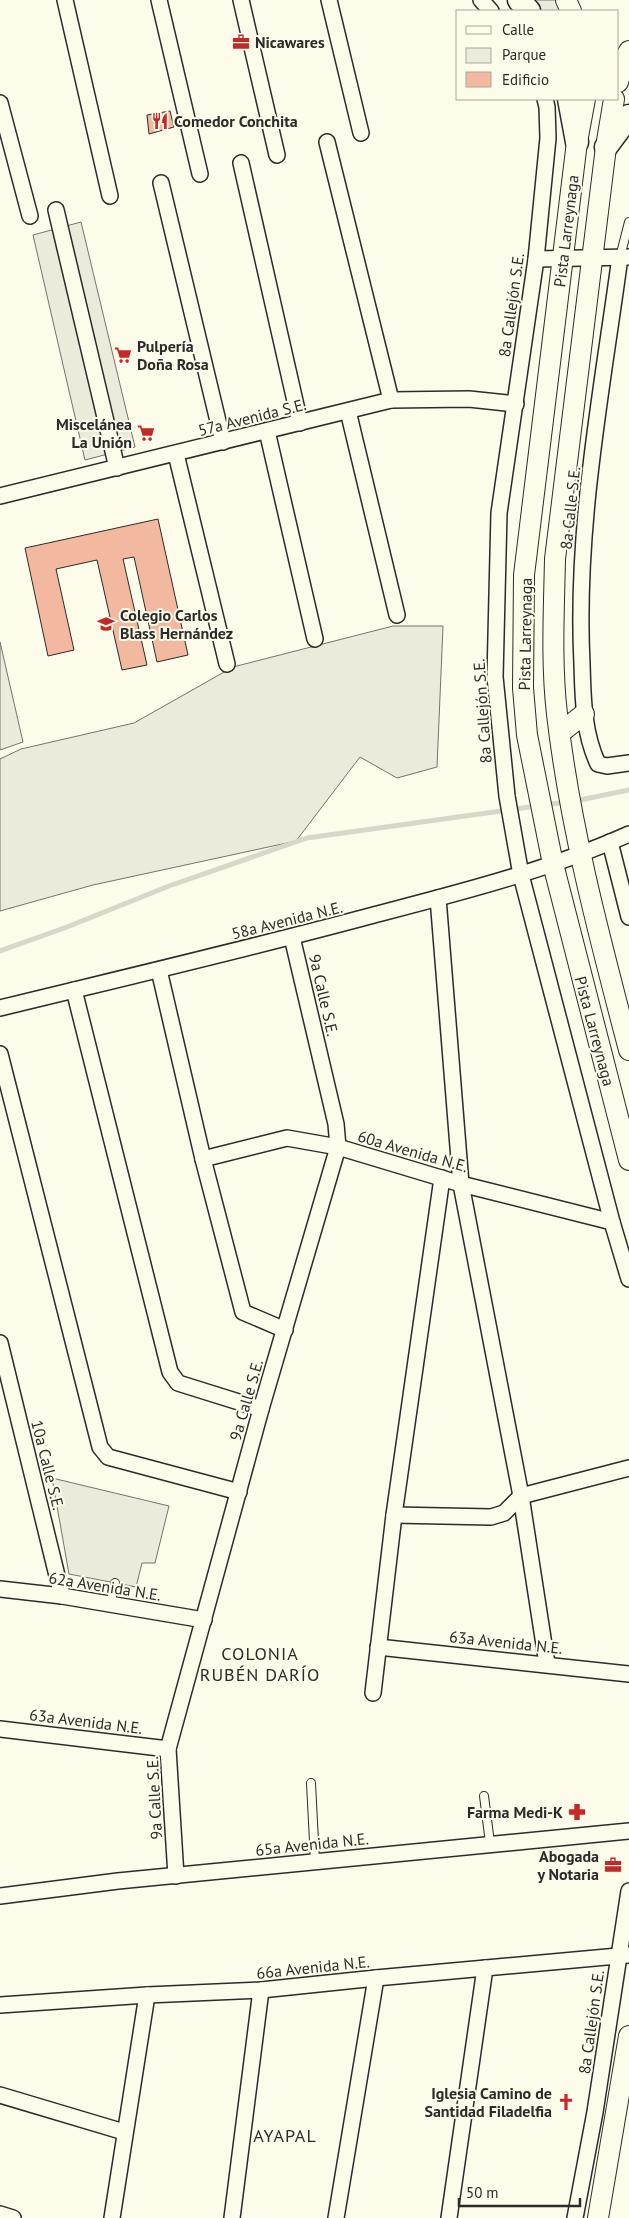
<svg xmlns="http://www.w3.org/2000/svg" width="629" height="2218" viewBox="0 0 629 2218" font-family="'PT Sans',sans-serif">
	<style>
		.green { fill: #ecebdb; stroke: #74746e }
		.parking { fill: #eceadb; stroke: #74746e }
		.lines { fill: none; stroke-linecap: round; stroke-linejoin: round }
		.stream { stroke: #d8d7c9; stroke-width: 5 }
		.building { fill: #f2b8a0; stroke: #2b2b2b }
		.lane-casing { stroke: #2b2b2b; stroke-width: 10 }
		.street-casing { stroke: #2b2b2b; stroke-width: 18 }
		.secondary-casing { stroke: #2b2b2b; stroke-width: 22 }
		.primary-casing { stroke: #2b2b2b; stroke-width: 25 }
		.lane { stroke: #fdfbea; stroke-width: 8 }
		.street { stroke: #fdfbea; stroke-width: 15 }
		.secondary { stroke: #fdfbea; stroke-width: 20 }
		.primary { stroke: #fdfbea; stroke-width: 22 }
		.labels { text-anchor: middle; stroke-width: 4; stroke-linejoin: round; paint-order: stroke }
		.poi-label { font-size: 16px; font-weight: bold; fill: #2b2b2b; stroke: #fdfbea; text-anchor: start }
		.street-label { font-size: 16px; fill: #2b2b2b; stroke: #fdfbea }
		.neighbourhood-label { font-size: 18px; letter-spacing: 1px; fill: #2b2b2b; stroke: #fdfbea }
	</style>
	<rect width="100%" height="100%" fill="#fdfbea"/>
	<g class="green">
		<path d="M519,0H566L571,11H529Z"/>
		<path d="M393,626H443L437,767L397,778L360,757L296,841L93,885L0,911V759L21,749L134,723L233,667Z"/>
		<path d="M0,642L23,742L0,750Z"/>
	</g>
	<g class="parking">
		<path d="M81,222L135,447L85,460L33,235Z"/>
		<path d="M52,1478L169,1506L155,1563H142L136,1587L69,1574Z"/>
	</g>
	<g class="lines">
		<g class="stream">
			<path d="M575,801L629,790"/>
			<path d="M545,805L567,802"/>
			<path d="M0,951L67,927L169,886L307,838L537,806"/>
		</g>
	</g>
	<g class="building">
		<path d="M170,111L174,127L149,134L147,115Z"/>
		<path d="M158,519L188,655L157,662L134,557L123,559L147,665L122,670L97,560L56,569L74,650L48,656L25,548Z"/>
	</g>
	<g class="lines">
		<g class="lane-casing">
			<g id="lane">
				<path d="M620,257L629,222"/>
				<path d="M110,1604L115,1583"/>
				<path d="M311,1783L315,1861"/>
				<path d="M484,1796L490,1843"/>
			</g>
		</g>
		<g class="street-casing">
			<g id="street">
				<path d="M65,0L110,196"/>
				<path d="M159,0L200,174"/>
				<path d="M241,0L277,155"/>
				<path d="M329,0L361,133"/>
				<path d="M481,0L491,11"/>
				<path d="M545,99L547,107L548,138L536,259L499,513L495,677L507,796L521,875L612,1222L629,1279"/>
				<path d="M0,103L30,216"/>
				<path d="M327,142L391,400"/>
				<path d="M241,163L300,423"/>
				<path d="M161,183L223,442"/>
				<path d="M56,210L117,468"/>
				<path d="M620,257C602,391 575,527 582,664C583,697 583,732 598,764L607,766L629,763"/>
				<path d="M536,259L629,257"/>
				<path d="M348,411L397,615"/>
				<path d="M267,431L315,639"/>
				<path d="M176,454L227,664"/>
				<path d="M0,496L391,400L469,399L516,404"/>
				<path d="M610,842L629,917"/>
				<path d="M438,898L461,1184L521,1496L547,1664"/>
				<path d="M159,970L203,1159L243,1312L285,1330"/>
				<path d="M74,990L170,1372L178,1383L261,1409"/>
				<path d="M0,1008C123,978 247,949 370,916C458,893 546,871 629,834"/>
				<path d="M0,1054L100,1447L108,1457L239,1492"/>
				<path d="M203,1159L287,1138L338,1147L461,1184L612,1222"/>
				<path d="M0,1343L62,1596"/>
				<path d="M394,1515L491,1517L504,1513L521,1496L629,1468"/>
				<path d="M0,1589L62,1596L204,1620"/>
				<path d="M378,1647L629,1674"/>
				<path d="M373,1693L394,1515L442,1178"/>
				<path d="M0,1729L168,1749"/>
				<path d="M176,1876L168,1749L261,1409L338,1147L336,1124L292,937"/>
				<path d="M0,1896L118,1881L629,1831"/>
				<path d="M0,2005L147,1995L261,1990L376,1978L629,1955"/>
				<path d="M0,2095L124,2132"/>
				<path d="M0,2214L13,2218"/>
				<path d="M112,2218L147,1995"/>
				<path d="M232,2218L261,1990"/>
				<path d="M336,2218L376,1978"/>
				<path d="M449,2218L485,1968"/>
				<path d="M575,2218L595,2112L629,1891"/>
			</g>
		</g>
		<g class="secondary-casing">
			<g id="secondary">
				<path d="M566,0L571,11"/>
				<path d="M618,82L624,60L629,51"/>
				<path d="M585,99L577,142L524,575L523,688L527,735L553,864L629,1160"/>
				<path d="M614,99L606,147L555,559C554,610 551,663 557,714C570,828 600,939 629,1050"/>
				<path d="M560,733L584,714"/>
				<path d="M598,2218L629,2036"/>
			</g>
		</g>
		<g class="primary-casing">
			<g id="primary">
				<path d="M519,0L529,11"/>
				<path d="M569,99L577,142"/>
				<path d="M606,147L629,116"/>
			</g>
		</g>
		<use href="#lane" class="lane"/>
		<use href="#street" class="street"/>
		<use href="#secondary" class="secondary"/>
		<use href="#primary" class="primary"/>
	</g>
	<defs>
		<g id="office-bare" transform="scale(1.35)"><path d="M-6-3h4V-5.5h4V-3h4V5H-6ZM-1-4.5V-3h2v-1.5ZM-6 0V1H6V0Z" fill="#c62828" stroke="#fdfbea" stroke-width="2.5" paint-order="stroke"/></g>
		<g id="restaurant-bare" transform="scale(1.35)"><path d="M-5-6h1v4h1v-4h1v4h1v-4h1v5L-1.5 .5V6h-2V.5L-5-1ZM5-6V6H3V1.5H1.5Q1.5-4 5-6Z" fill="#c62828" stroke="#fdfbea" stroke-width="2.5" paint-order="stroke"/></g>
		<g id="supermarket-bare" transform="scale(1.35)"><path d="M-6-5.5h2.5l.6 2H6L4.5 2H-2.5L-4.4-4H-6ZM-1.5 3.2a1.3 1.3 0 1 0 .1 0ZM3 3.2a1.3 1.3 0 1 0 .1 0Z" fill="#c62828" stroke="#fdfbea" stroke-width="2.5" paint-order="stroke"/></g>
		<g id="school-bare" transform="scale(1.35)"><path d="M0-5L7-2L0 1L-7-2ZM-4 1L0 2.5L4 1V4Q0 6-4 4Z" fill="#c62828" stroke="#fdfbea" stroke-width="2.5" paint-order="stroke"/></g>
		<g id="pharmacy-bare" transform="scale(1.35)"><path d="M-2-6h4v4h4v4h-4v4h-4v-4h-4v-4h4Z" fill="#c62828" stroke="#fdfbea" stroke-width="2.5" paint-order="stroke"/></g>
		<g id="church-bare" transform="scale(1.35)"><path d="M-1.2-6h2.4v3.5h3.3v2.4h-3.3V6h-2.4V-.1h-3.3v-2.4h3.3Z" fill="#c62828" stroke="#fdfbea" stroke-width="2.5" paint-order="stroke"/></g>
	</defs>
	<g fill-rule="evenodd">
		<use href="#office-bare" x="241" y="42"/>
		<use href="#restaurant-bare" x="160" y="121"/>
		<use href="#supermarket-bare" x="123" y="355"/>
		<use href="#supermarket-bare" x="146" y="433"/>
		<use href="#school-bare" x="106" y="624"/>
		<use href="#pharmacy-bare" x="577" y="1812"/>
		<use href="#office-bare" x="613" y="1865"/>
		<use href="#church-bare" x="566" y="2102"/>
	</g>
	<g class="labels">
		<g class="poi-label">
			<text x="255" y="48">Nicawares</text>
			<text x="174" y="127">Comedor Conchita</text>
			<text x="137" y="352">Pulpería<tspan x="137" dy="18">Doña Rosa</tspan></text>
			<text x="132" y="430" text-anchor="end">Miscelánea<tspan x="132" dy="18">La Unión</tspan></text>
			<text x="120" y="621">Colegio Carlos<tspan x="120" dy="18">Blass Hernández</tspan></text>
			<text x="563" y="1818" text-anchor="end">Farma Medi-K</text>
			<text x="599" y="1862" text-anchor="end">Abogada<tspan x="599" dy="18">y Notaria</tspan></text>
			<text x="552" y="2099" text-anchor="end">Iglesia Camino de<tspan x="552" dy="18">Santidad Filadelfia</tspan></text>
		</g>
		<g class="street-label">
			<text transform="translate(566 231) rotate(-83)" y="6">Pista Larreynaga</text>
			<text transform="translate(511 305) rotate(-82)" y="6">8a Callejón S.E.</text>
			<text transform="translate(252 417) rotate(-14)" y="6">57a Avenida S.E.</text>
			<text transform="translate(570 508) rotate(-84)" y="6">8a Calle S.E.</text>
			<text transform="translate(525 634) rotate(-89)" y="6">Pista Larreynaga</text>
			<text transform="translate(482 711) rotate(-94)" y="6">8a Callejón S.E.</text>
			<text transform="translate(287 920) rotate(-14)" y="6">58a Avenida N.E.</text>
			<text transform="translate(324 995) rotate(77)" y="6">9a Calle S.E.</text>
			<text transform="translate(595 1031) rotate(75)" y="6">Pista Larreynaga</text>
			<text transform="translate(413 1151) rotate(16)" y="6">60a Avenida N.E.</text>
			<text transform="translate(246 1400) rotate(-74)" y="6">9a Calle S.E.</text>
			<text transform="translate(48 1465) rotate(76)" y="6">10a Calle S.E.</text>
			<text transform="translate(105 1586) rotate(9)" y="6">62a Avenida N.E.</text>
			<text transform="translate(506 1642) rotate(6)" y="6">63a Avenida N.E.</text>
			<text transform="translate(86 1721) rotate(7)" y="6">63a Avenida N.E.</text>
			<text transform="translate(154 1798) rotate(-93)" y="6">9a Calle S.E.</text>
			<text transform="translate(312 1844) rotate(-6)" y="6">65a Avenida N.E.</text>
			<text transform="translate(313 1967) rotate(-6)" y="6">66a Avenida N.E.</text>
			<text transform="translate(591 2022) rotate(-82)" y="6">8a Callejón S.E.</text>
		</g>
		<g class="neighbourhood-label">
			<text x="260" y="1660">COLONIA<tspan x="260" dy="21">RUBÉN DARÍO</tspan></text>
			<text x="285" y="2142">AYAPAL</text>
		</g>
	</g>
	<rect x="456" y="10" width="162" height="90" fill="#fdfbea" stroke="#a9a89e"/>
	<rect x="466" y="26" width="25" height="8" fill="#fdfbea" stroke="#a9a89e"/>
	<text x="502" y="35" font-size="15" fill="#2b2b2b">Calle</text>
	<rect x="466" y="48" width="25" height="15" fill="#ecebdb" stroke="#a9a89e"/>
	<text x="502" y="60" font-size="15" fill="#2b2b2b">Parque</text>
	<rect x="466" y="72" width="25" height="15" fill="#f2b8a0" stroke="#a9a89e"/>
	<text x="502" y="85" font-size="15" fill="#2b2b2b">Edificio</text>
	<path d="M459 2198v8h121v-8" fill="none" stroke="#2b2b2b" stroke-width="2.5"/>
	<text x="466" y="2198" font-size="15" fill="#2b2b2b" stroke="#fdfbea" stroke-width="4" paint-order="stroke">50 m</text>
</svg>
